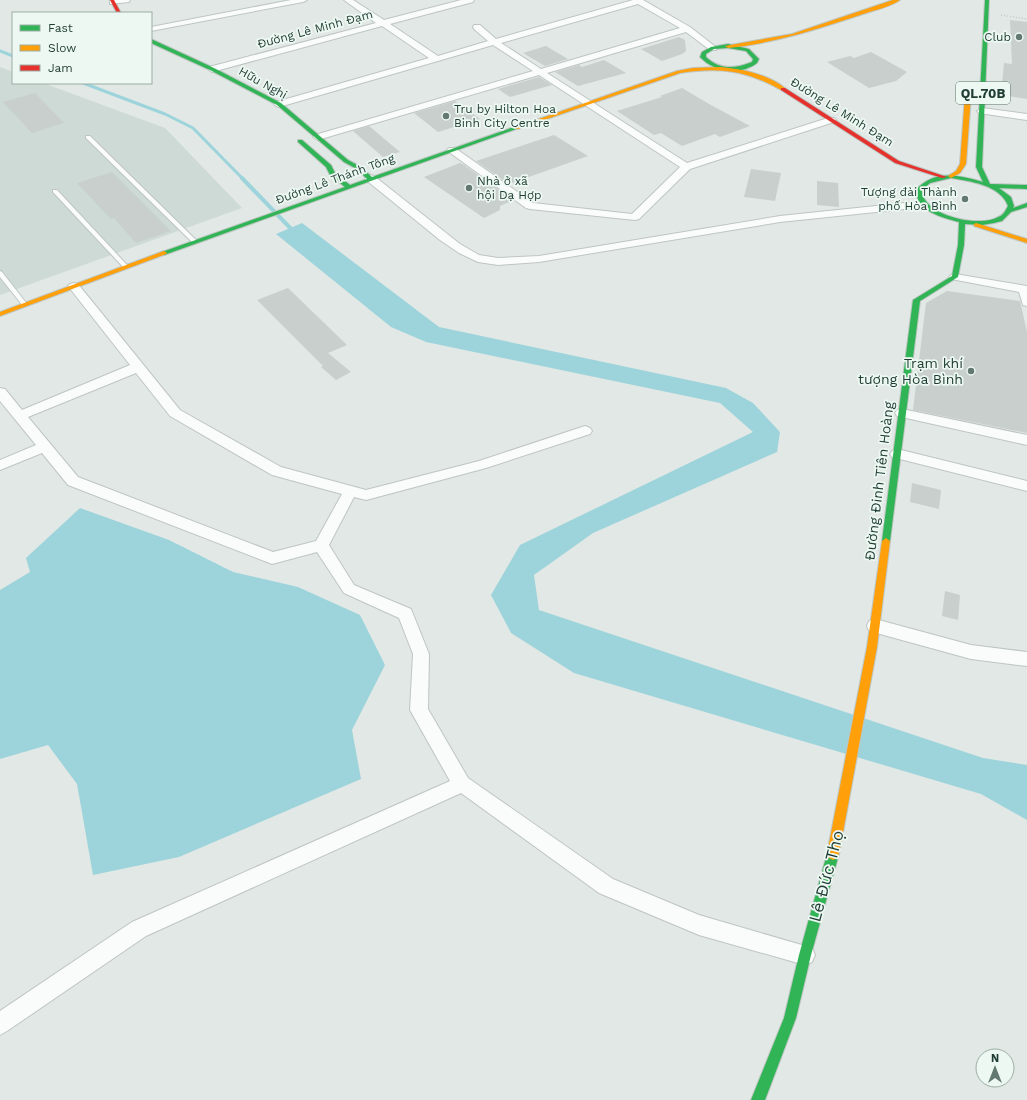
<svg xmlns="http://www.w3.org/2000/svg" width="1027" height="1100" viewBox="0 0 1027 1100" font-family="'Work Sans',sans-serif">
	<style>
		.built { fill: #cedad5 }
		.water { fill: #9dd4db }
		.lines { fill: none; stroke-linecap: round; stroke-linejoin: round }
		.stream-far1 { stroke: #9dd4db; stroke-width: 3 }
		.stream { stroke: #9dd4db; stroke-width: 4 }
		.building { fill: #c8cfcc }
		.lane-casing { stroke: #bec5c2; stroke-width: 2 }
		.street-casing { stroke: #bec5c2; stroke-width: 2 }
		.fast-casing { stroke: #bdc6c2; stroke-width: 2 }
		.slow-casing { stroke: #bdc6c2; stroke-width: 2 }
		.jam-casing { stroke: #bdc6c2; stroke-width: 2 }
		.path { stroke: #bec8c5; stroke-width: 1.5; stroke-dasharray: 1 2; stroke-linecap: butt }
		.lane { fill: #fafcfb; fill-rule: evenodd }
		.street { fill: #fafcfb; fill-rule: evenodd }
		.fast { fill: #30b455; fill-rule: evenodd }
		.slow { fill: #ff9f0a; fill-rule: evenodd }
		.jam { fill: #e5322d; fill-rule: evenodd }
		.poi-dot { fill: #627871; stroke: #eef8f3; stroke-width: 1.5 }
		.labels { text-anchor: middle; stroke-width: 3.5; stroke-linejoin: round; paint-order: stroke }
		.far-street-label { font-size: 12px; fill: #1e3c33; stroke: #eef8f3 }
		.far-poi-label { font-size: 12px; fill: #1e3c33; stroke: #eef8f3; text-anchor: end }
		.shield { fill: #eef8f3; stroke: #5c746d; stroke-width: 1 }
		.shield-label { font-size: 13px; font-weight: bold; fill: #1e3c33 }
		.poi-label { font-size: 14px; fill: #1e3c33; stroke: #eef8f3; text-anchor: end }
		.street-label { font-size: 14px; fill: #1e3c33; stroke: #eef8f3 }
		.near-street-label { font-size: 17px; fill: #1e3c33; stroke: #eef8f3 }
	</style>
	<rect width="100%" height="100%" fill="#e1e8e5"/>
	<path class="built" d="M0,67L13,72V83H43L165,128L242,208L0,295Z"/>
	<g class="water">
		<path d="M302,223L439,327L726,388L753,403L780,432L777,452L593,533L534,575L539,610L983,758L1027,765V820L981,794L574,673L511,633L491,595L520,545L753,432L720,403L426,342L391,327L276,234Z"/>
		<path d="M80,508L169,540L233,572L298,587L360,615L385,665L352,730L361,779L179,857L93,875L77,784L48,745L0,759V590L30,572L26,558Z"/>
	</g>
	<g class="lines">
		<g class="stream-far1">
			<path d="M0,51L13,56"/>
			<path d="M83,83L165,114L193,128L243,179"/>
		</g>
		<path class="stream" d="M242,178L295,233"/>
	</g>
	<g class="building">
		<path d="M1010,20L1027,22V99L1001,95L1004,63L1012,64Z"/>
		<path d="M679,37L685,40L686,51L682,54L662,61L641,49Z"/>
		<path d="M546,46L568,59L545,66L523,53Z"/>
		<path d="M871,52L907,72L896,81L869,88L827,62L850,56L854,58Z"/>
		<path d="M604,60L626,73L578,86L555,72L579,65L582,67Z"/>
		<path d="M539,77L552,85L510,97L498,89Z"/>
		<path d="M682,88L709,104L750,126L720,137L715,134L682,146L661,133L654,135L617,111L662,97L660,96Z"/>
		<path d="M35,93L64,123L32,133L3,102Z"/>
		<path d="M455,101L480,119L438,132L414,113Z"/>
		<path d="M369,126L400,152L383,157L353,131Z"/>
		<path d="M554,135L588,156L509,184L476,161Z"/>
		<path d="M460,163L464,165L513,200L500,206V210L484,218L424,177Z"/>
		<path d="M751,169L781,173L775,201L744,197Z"/>
		<path d="M112,172L171,231L136,243L114,218L111,219L77,183Z"/>
		<path d="M817,181L838,183L839,207L817,205Z"/>
		<path d="M288,288L347,345L328,353L351,372L336,380L321,367L323,366L257,300Z"/>
		<path d="M947,291L1020,301L1027,332V433L913,410L926,303Z"/>
		<path d="M912,483L941,490L939,509L910,502Z"/>
		<path d="M945,591L960,595L958,620L942,616Z"/>
	</g>
	<g class="lines">
		<g class="lane-casing">
			<g id="lane">
				<path d="M86,136H90L197,241V243H193L86,138Z"/>
				<path d="M53,190H57L128,266V268H124L53,192Z"/>
				<path d="M0,271L2,272L27,304V306H23L0,277Z"/>
			</g>
		</g>
		<g class="street-casing">
			<g id="street">
				<path d="M110,0H130L129,2L110,4Z"/>
				<path d="M291,0H307L303,2L151,31V27Z"/>
				<path d="M344,0H353L384,20L461,0H474L473,2L390,24L438,56L488,41L474,29L473,27L474,25H480L496,39L633,0H643L690,27L717,48L716,50H710L686,32L547,73L687,163L828,118H834L836,120L834,122L690,169L639,219L635,220L530,209L526,208L449,152L447,150L449,148H455L533,203L632,214L680,167L539,75L321,139L318,140L313,137L315,135L533,71L493,45L279,107L276,106L274,104L276,102L429,58L382,26L212,72L208,69L209,67L376,23ZM638,4L680,28L541,69L501,43Z"/>
				<path d="M982,108L1027,114V120L979,113L977,111Z"/>
				<path d="M370,175L374,176L460,244L479,255L498,258L539,256L780,216L924,201L929,204L924,207L780,222L539,262L498,265L478,262L459,253L440,240L366,180L365,178Z"/>
				<path d="M955,274L1027,286V306L1023,305L1019,292L951,279L949,277L951,275Z"/>
				<path d="M74,283L78,284L180,410L281,467L366,490L479,461L585,426L590,428L592,431L590,434L486,468L366,500L354,497L329,545L354,585L411,609L429,654L428,709L468,778L613,879L699,915L812,948L815,955L812,962L805,965L699,935L599,893L461,793L146,936L7,1031L0,1035V1011L132,922L450,781L410,710L413,654L399,618L344,593L317,552L272,564L267,562L68,485L42,453L0,470V460L36,445L0,401V388L5,389L22,410L130,365L68,286L70,284ZM136,373L170,416L272,475L342,494L316,541L273,552L78,477L28,417Z"/>
				<path d="M902,409L1027,435V445L897,416L895,413L897,410Z"/>
				<path d="M897,449L1027,481V491L892,457L890,454L892,451Z"/>
				<path d="M875,619L971,645L1027,652V666L971,659L869,631L867,626L869,621Z"/>
			</g>
		</g>
		<g class="fast-casing">
			<g id="fast">
				<path d="M985,0H989L982,167L990,184L1027,185V189L999,188L1011,197L1014,206L1013,208L1027,203V207L1011,212L1002,221L994,223L982,225L965,224L964,245L958,277L920,301L890,541L886,544L882,541L913,300L952,276L958,245L959,222C943,218 916,211 916,190C934,169 959,175 983,182L976,167ZM951,178C969,181 1001,185 1008,206C1005,211 1004,215 998,217C980,228 922,216 922,190L930,183Z"/>
				<path d="M151,39L214,68L281,103L348,160L361,167L372,177L514,127L519,128L164,255L161,253L162,252L345,187L330,175L326,167L298,142V140H302L331,165L335,173L350,185L367,179L357,169L344,162L277,105L210,70L151,43Z"/>
				<path d="M728,44L749,49L759,59L757,63C740,76 714,72 700,57L702,52L711,47ZM728,48L746,51L753,59L752,62C735,69 719,70 706,57V54L714,49Z"/>
				<path d="M833,848L837,850L839,854L811,955L796,1018L765,1100H751L784,1018L799,955L827,854L829,850Z"/>
			</g>
		</g>
		<g class="slow-casing">
			<g id="slow">
				<path d="M893,0H900C890,7 875,10 863,14C818,29 775,43 728,48L725,46L792,34Z"/>
				<path d="M720,67C742,69 768,74 786,89L781,90C746,70 719,67 680,73L518,129L513,128L677,71L693,68Z"/>
				<path d="M968,93L971,95L966,164L960,173L951,178L948,176L956,171L960,164L965,95Z"/>
				<path d="M976,223L1027,239V243L974,226V224Z"/>
				<path d="M164,251L167,253L166,254L0,316V312Z"/>
				<path d="M886,538L890,541L877,647L839,854L837,858L833,860L829,858L827,854L867,647L882,541Z"/>
			</g>
		</g>
		<g class="jam-casing">
			<g id="jam">
				<path d="M110,0H114L121,13H117Z"/>
				<path d="M781,88H785L899,161L947,177L942,178L895,163L781,90Z"/>
			</g>
		</g>
		<path class="path" d="M1001,15L1027,19"/>
		<use href="#lane" class="lane"/>
		<use href="#street" class="street"/>
		<use href="#fast" class="fast"/>
		<use href="#slow" class="slow"/>
		<use href="#jam" class="jam"/>
	</g>
	<g class="poi-dot">
		<circle cx="1019" cy="37" r="4"/>
		<circle cx="446" cy="116" r="4"/>
		<circle cx="469" cy="188" r="4"/>
		<circle cx="965" cy="199" r="4"/>
		<circle cx="971" cy="371" r="4"/>
	</g>
	<g class="labels">
		<g class="far-street-label">
			<text transform="translate(315 29) rotate(-15)" y="4">Đường Lê Minh Đạm</text>
			<text transform="translate(263 83) rotate(29)" y="4">Hữu Nghị</text>
			<text transform="translate(842 112) rotate(32)" y="4">Đường Lê Minh Đạm</text>
			<text transform="translate(335 179) rotate(-20)" y="4">Đường Lê Thánh Tông</text>
		</g>
		<g class="far-poi-label">
			<text x="1011" y="41">Club</text>
			<text x="454" y="113" text-anchor="start">Tru by Hilton Hoa<tspan x="454" dy="14">Binh City Centre</tspan></text>
			<text x="477" y="185" text-anchor="start">Nhà ở xã<tspan x="477" dy="14">hội Dạ Hợp</tspan></text>
			<text x="957" y="196">Tượng đài Thành<tspan x="957" dy="14">phố Hòa Bình</tspan></text>
		</g>
		<rect class="shield" x="956" y="82" width="54" height="22" rx="3"/>
		<g class="shield-label">
			<text x="983" y="98">QL.70B</text>
		</g>
		<g class="poi-label">
			<text x="963" y="368">Trạm khí<tspan x="963" dy="16">tượng Hòa Bình</tspan></text>
		</g>
		<g class="street-label">
			<text transform="translate(879 481) rotate(-83)" y="5">Đường Đinh Tiên Hoàng</text>
		</g>
		<g class="near-street-label">
			<text transform="translate(826 876) rotate(-75)" y="6">Lê Đức Thọ</text>
		</g>
	</g>
	<rect x="12" y="12" width="140" height="72" fill="#eef8f3" stroke="#9bada6"/>
	<rect x="20" y="25" width="20" height="6" fill="#30b455" stroke="#9bada6"/>
	<text x="48" y="32" font-size="12" fill="#1e3c33">Fast</text>
	<rect x="20" y="45" width="20" height="6" fill="#ff9f0a" stroke="#9bada6"/>
	<text x="48" y="52" font-size="12" fill="#1e3c33">Slow</text>
	<rect x="20" y="65" width="20" height="6" fill="#e5322d" stroke="#9bada6"/>
	<text x="48" y="72" font-size="12" fill="#1e3c33">Jam</text>
	<g transform="translate(995 1068)"><circle r="19" fill="#eef8f3" stroke="#9bada6"/>
	<path d="M0-3L7 15L0 10L-7 15Z" fill="#627871"/>
	<text y="-6" font-size="11" font-weight="bold" text-anchor="middle" fill="#1e3c33">N</text>
	</g>
</svg>
